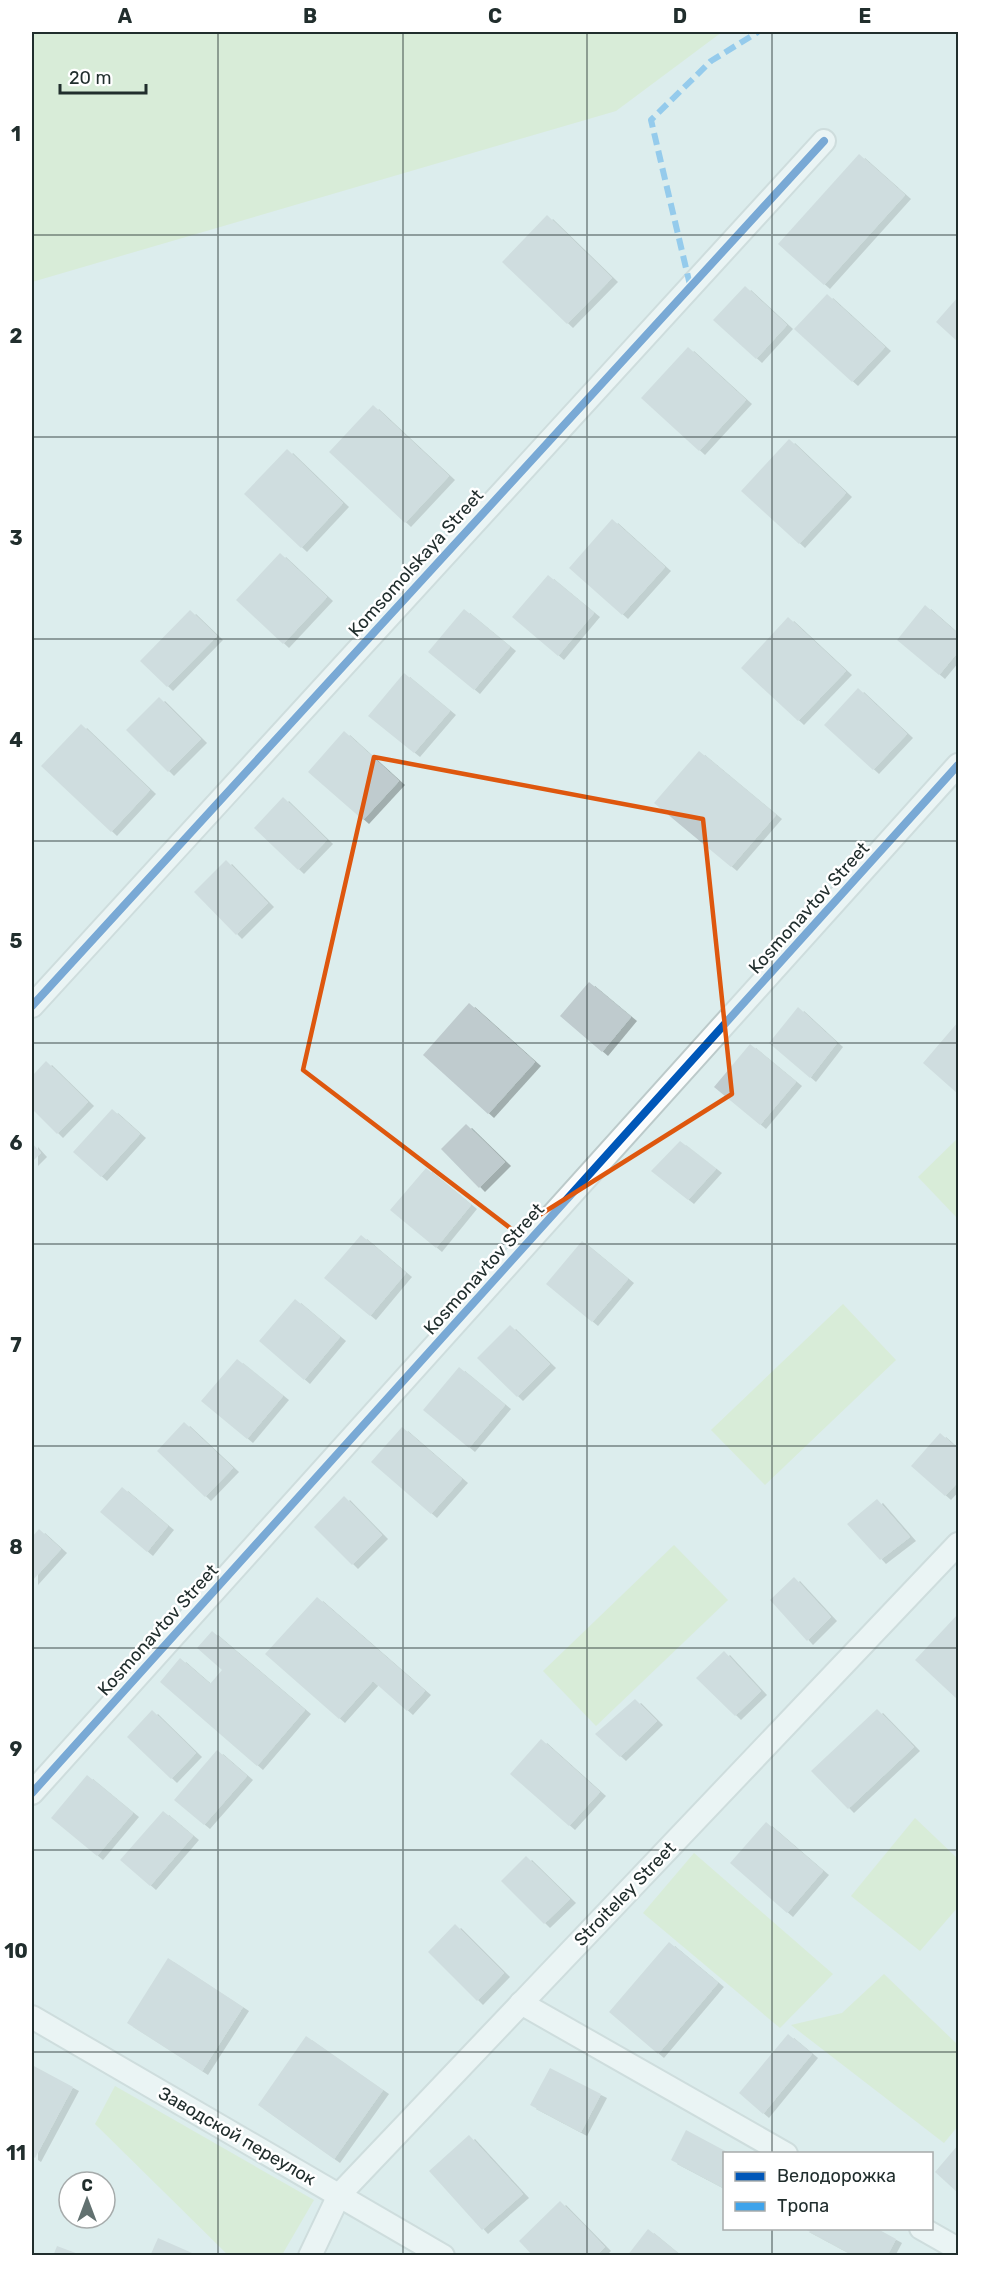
<svg xmlns="http://www.w3.org/2000/svg" width="990" height="2287" viewBox="0 0 990 2287" font-family="Rubik,sans-serif">
	<style>
		.green { fill: #d3ebbe }
		.building { fill: #bfcbce; filter: url(#shadow) }
		.lines { fill: none; stroke-linecap: round; stroke-linejoin: round }
		.minor-casing { stroke: #bccaca; stroke-width: 26 }
		.minor { stroke: #fafcfc; stroke-width: 22 }
		.quiet { stroke: #3ea3eb; stroke-width: 6; stroke-dasharray: 12 6; stroke-linecap: butt }
		.cycleway-casing { stroke: #fff; stroke-width: 11 }
		.cycleway { stroke: #0057b8; stroke-width: 8 }
		.marked { fill: none; stroke: #de570e; stroke-width: 4.5; stroke-linejoin: round }
		.grid { fill: none; stroke: #212e2d; stroke-width: 1.5; stroke-opacity: 0.55 }
		.labels { text-anchor: middle; stroke-width: 5; stroke-linejoin: round; paint-order: stroke }
		.street-label { font-size: 18px; fill: #212e2d; stroke: #fff }
		.neatline { fill: none; stroke: #212e2d; stroke-width: 2 }
		.grid-label { font-size: 20px; text-anchor: middle; font-weight: bold; fill: #212e2d }
	</style>
	<defs>
		<filter id="shadow"><feDropShadow dx="6" dy="4" stdDeviation="0" flood-color="#0004"/></filter>
	</defs>
	<rect width="100%" height="100%" fill="#dceded"/>
	<g class="green">
		<path d="M32,32H722L616,111L32,282Z"/>
		<path d="M958,1138V1219L918,1177Z"/>
		<path d="M843,1304L896,1360L765,1485L711,1430Z"/>
		<path d="M674,1545L728,1600L596,1726L543,1671Z"/>
		<path d="M915,1818L958,1859V1907L920,1951L851,1896Z"/>
		<path d="M694,1853L833,1974L780,2028L643,1913Z"/>
		<path d="M884,1974L958,2045V2126L944,2143L791,2025L842,2013Z"/>
		<path d="M115,2086L314,2200L282,2255H228L95,2124Z"/>
	</g>
	<g class="building">
		<path d="M859,154L905,195L824,285L778,244Z"/>
		<path d="M547,215L612,278L567,324L502,262Z"/>
		<path d="M745,286L787,325L756,359L713,320Z"/>
		<path d="M827,294L885,347L852,382L794,329Z"/>
		<path d="M958,297V342L936,322Z"/>
		<path d="M688,347L746,400L699,451L641,398Z"/>
		<path d="M373,405L449,476L405,523L329,452Z"/>
		<path d="M789,439L846,493L799,544L741,491Z"/>
		<path d="M287,449L343,503L301,548L244,494Z"/>
		<path d="M612,519L665,567L622,615L569,568Z"/>
		<path d="M280,553L327,597L283,644L236,600Z"/>
		<path d="M548,575L594,613L558,656L512,617Z"/>
		<path d="M925,605L958,634V652L939,675L897,640Z"/>
		<path d="M464,609L510,647L474,690L428,652Z"/>
		<path d="M190,610L217,636L167,687L140,661Z"/>
		<path d="M788,617L846,671L798,721L741,668Z"/>
		<path d="M404,673L450,711L414,753L368,716Z"/>
		<path d="M858,688L907,734L873,770L824,725Z"/>
		<path d="M159,697L201,739L168,772L126,730Z"/>
		<path d="M81,724L150,790L111,832L41,766Z"/>
		<path d="M344,731L399,781L363,820L308,772Z"/>
		<path d="M699,751L776,815L731,867L654,803Z"/>
		<path d="M283,797L327,840L298,870L254,828Z"/>
		<path d="M226,860L268,903L236,935L194,892Z"/>
		<path d="M589,982L631,1017L602,1052L560,1016Z"/>
		<path d="M469,1003L535,1062L488,1114L423,1055Z"/>
		<path d="M798,1007L837,1043L810,1078L769,1043Z"/>
		<path d="M958,1022V1094L923,1063Z"/>
		<path d="M750,1044L796,1082L760,1125L714,1087Z"/>
		<path d="M46,1061L88,1102L57,1134L32,1109V1076Z"/>
		<path d="M112,1109L140,1134L101,1177L73,1152Z"/>
		<path d="M466,1124L505,1162L479,1188L441,1149Z"/>
		<path d="M680,1141L716,1169L688,1200L651,1171Z"/>
		<path d="M32,1143L41,1153L32,1162Z"/>
		<path d="M426,1168L471,1205L436,1248L390,1210Z"/>
		<path d="M361,1235L406,1273L370,1316L324,1278Z"/>
		<path d="M582,1241L628,1279L592,1322L546,1284Z"/>
		<path d="M295,1299L340,1337L304,1380L259,1341Z"/>
		<path d="M510,1325L550,1364L517,1397L477,1358Z"/>
		<path d="M237,1359L283,1396L247,1439L201,1401Z"/>
		<path d="M459,1367L505,1405L469,1448L423,1410Z"/>
		<path d="M184,1422L233,1468L205,1497L157,1451Z"/>
		<path d="M402,1427L462,1479L431,1514L371,1462Z"/>
		<path d="M940,1433L958,1449V1482L945,1496L911,1466Z"/>
		<path d="M122,1487L168,1526L147,1552L100,1512Z"/>
		<path d="M344,1496L382,1535L352,1565L314,1527Z"/>
		<path d="M877,1499L910,1537L880,1560L847,1524Z"/>
		<path d="M39,1529L61,1549L32,1581V1537Z"/>
		<path d="M794,1577L831,1617L807,1641L770,1600Z"/>
		<path d="M317,1597L425,1691L407,1711L373,1681L339,1719L265,1654Z"/>
		<path d="M958,1614V1700L915,1660Z"/>
		<path d="M212,1631L305,1710L257,1766L160,1682L180,1658L210,1684L222,1670L197,1648Z"/>
		<path d="M724,1651L761,1691L735,1716L696,1678Z"/>
		<path d="M635,1699L657,1721L620,1757L595,1734Z"/>
		<path d="M877,1709L914,1747L848,1809L811,1771Z"/>
		<path d="M152,1710L196,1753L171,1779L127,1737Z"/>
		<path d="M541,1739L600,1792L569,1826L510,1774Z"/>
		<path d="M217,1750L247,1776L204,1825L174,1800Z"/>
		<path d="M87,1775L133,1813L97,1856L51,1818Z"/>
		<path d="M163,1811L193,1836L150,1886L120,1860Z"/>
		<path d="M766,1822L823,1871L787,1913L730,1863Z"/>
		<path d="M526,1856L570,1899L544,1924L501,1881Z"/>
		<path d="M455,1924L504,1973L477,2001L428,1952Z"/>
		<path d="M669,1942L718,1983L658,2054L609,2012Z"/>
		<path d="M168,1958L243,2007L202,2071L127,2023Z"/>
		<path d="M788,2034L812,2054L763,2114L739,2093Z"/>
		<path d="M306,2036L383,2090L334,2159L258,2105Z"/>
		<path d="M32,2065L73,2087L35,2158L32,2156Z"/>
		<path d="M550,2068L601,2094L581,2132L530,2105Z"/>
		<path d="M686,2130L731,2154H724V2188L671,2160Z"/>
		<path d="M469,2135L523,2194L482,2230L429,2171Z"/>
		<path d="M958,2145V2193L935,2172Z"/>
		<path d="M560,2201L605,2247L596,2256H533L519,2241Z"/>
		<path d="M803,2228H876L896,2239L887,2256H855Z"/>
		<path d="M648,2229L681,2256H627Z"/>
		<path d="M158,2238L199,2256H150Z"/>
		<path d="M57,2246L81,2255V2256H53Z"/>
	</g>
	<g class="lines">
		<g class="minor-casing">
			<g id="minor">
				<path d="M32,1006L824,141"/>
				<path d="M32,1793L958,765"/>
				<path d="M521,2003L786,2154"/>
				<path d="M32,2017L443,2256"/>
				<path d="M921,2228L958,2249"/>
				<path d="M310,2256L339,2195L958,1544"/>
			</g>
		</g>
		<use href="#minor" class="minor"/>
		<path class="quiet" d="M690,285L651,120L711,61L758,32"/>
		<g class="cycleway-casing">
			<g id="cycleway">
				<path d="M32,1006L824,141"/>
				<path d="M32,1793L958,765"/>
			</g>
		</g>
		<use href="#cycleway" class="cycleway"/>
	</g>
	<path d="M0 0H990V2287H0ZM374,757L703,819L732,1094L514,1231L303,1070Z" fill="#dceded" fill-opacity=".55" fill-rule="evenodd"/>
	<path class="marked" d="M374,757L703,819L732,1094L514,1231L303,1070Z"/>
	<path class="grid" d="M218,32V2256M403,32V2256M587,32V2256M772,32V2154M32,235H958M32,437H958M32,639H958M32,841H958M32,1043H958M32,1244H958M32,1446H958M32,1648H958M32,1850H958M32,2052H958M772,2228V2256"/>
	<g class="labels">
		<g class="street-label">
			<text transform="translate(416 563) rotate(-48)" y="6">Komsomolskaya Street</text>
			<text transform="translate(809 908) rotate(-48)" y="6">Kosmonavtov Street</text>
			<text transform="translate(484 1269) rotate(-48)" y="6">Kosmonavtov Street</text>
			<text transform="translate(158 1630) rotate(-48)" y="6">Kosmonavtov Street</text>
			<text transform="translate(625 1894) rotate(-46)" y="6">Stroiteley Street</text>
			<text transform="translate(237 2136) rotate(30)" y="6">Заводской переулок</text>
		</g>
	</g>
	<rect width="990" height="2287" fill="none" stroke="#ffffff" stroke-width="66"/>
	<rect x="723" y="2152" width="210" height="78" fill="#ffffff" stroke="#a6abab" stroke-width="1.5"/>
	<rect x="735" y="2172" width="30" height="9" fill="#0057b8" stroke="#a6abab" stroke-width="1.5"/>
	<text x="777" y="2182" font-size="18" fill="#212e2d">Велодорожка</text>
	<rect x="735" y="2202" width="30" height="9" fill="#3ea3eb" stroke="#a6abab" stroke-width="1.5"/>
	<text x="777" y="2212" font-size="18" fill="#212e2d">Тропа</text>
	<g transform="translate(87 2200)"><circle r="28" fill="#ffffff" stroke="#a6abab" stroke-width="1.5"/>
	<path d="M0-4.5L10 22L0 15L-10 22Z" fill="#627170"/>
	<text y="-9" font-size="16" font-weight="bold" text-anchor="middle" fill="#212e2d">С</text>
	</g>
	<path d="M60 84v9h86v-9" fill="none" stroke="#212e2d" stroke-width="3"/>
	<text x="69" y="84" font-size="18" fill="#212e2d" stroke="#ffffff" stroke-width="4.5" paint-order="stroke">20 m</text>
	<rect x="33" y="33" width="924" height="2221" class="neatline"/>
	<g class="grid-label">
		<text x="125" y="23">A</text>
		<text x="310" y="23">B</text>
		<text x="495" y="23">C</text>
		<text x="680" y="23">D</text>
		<text x="865" y="23">E</text>
		<text x="16" y="141">1</text>
		<text x="16" y="343">2</text>
		<text x="16" y="545">3</text>
		<text x="16" y="747">4</text>
		<text x="16" y="948">5</text>
		<text x="16" y="1150">6</text>
		<text x="16" y="1352">7</text>
		<text x="16" y="1554">8</text>
		<text x="16" y="1756">9</text>
		<text x="16" y="1958">10</text>
		<text x="16" y="2160">11</text>
	</g>
</svg>
